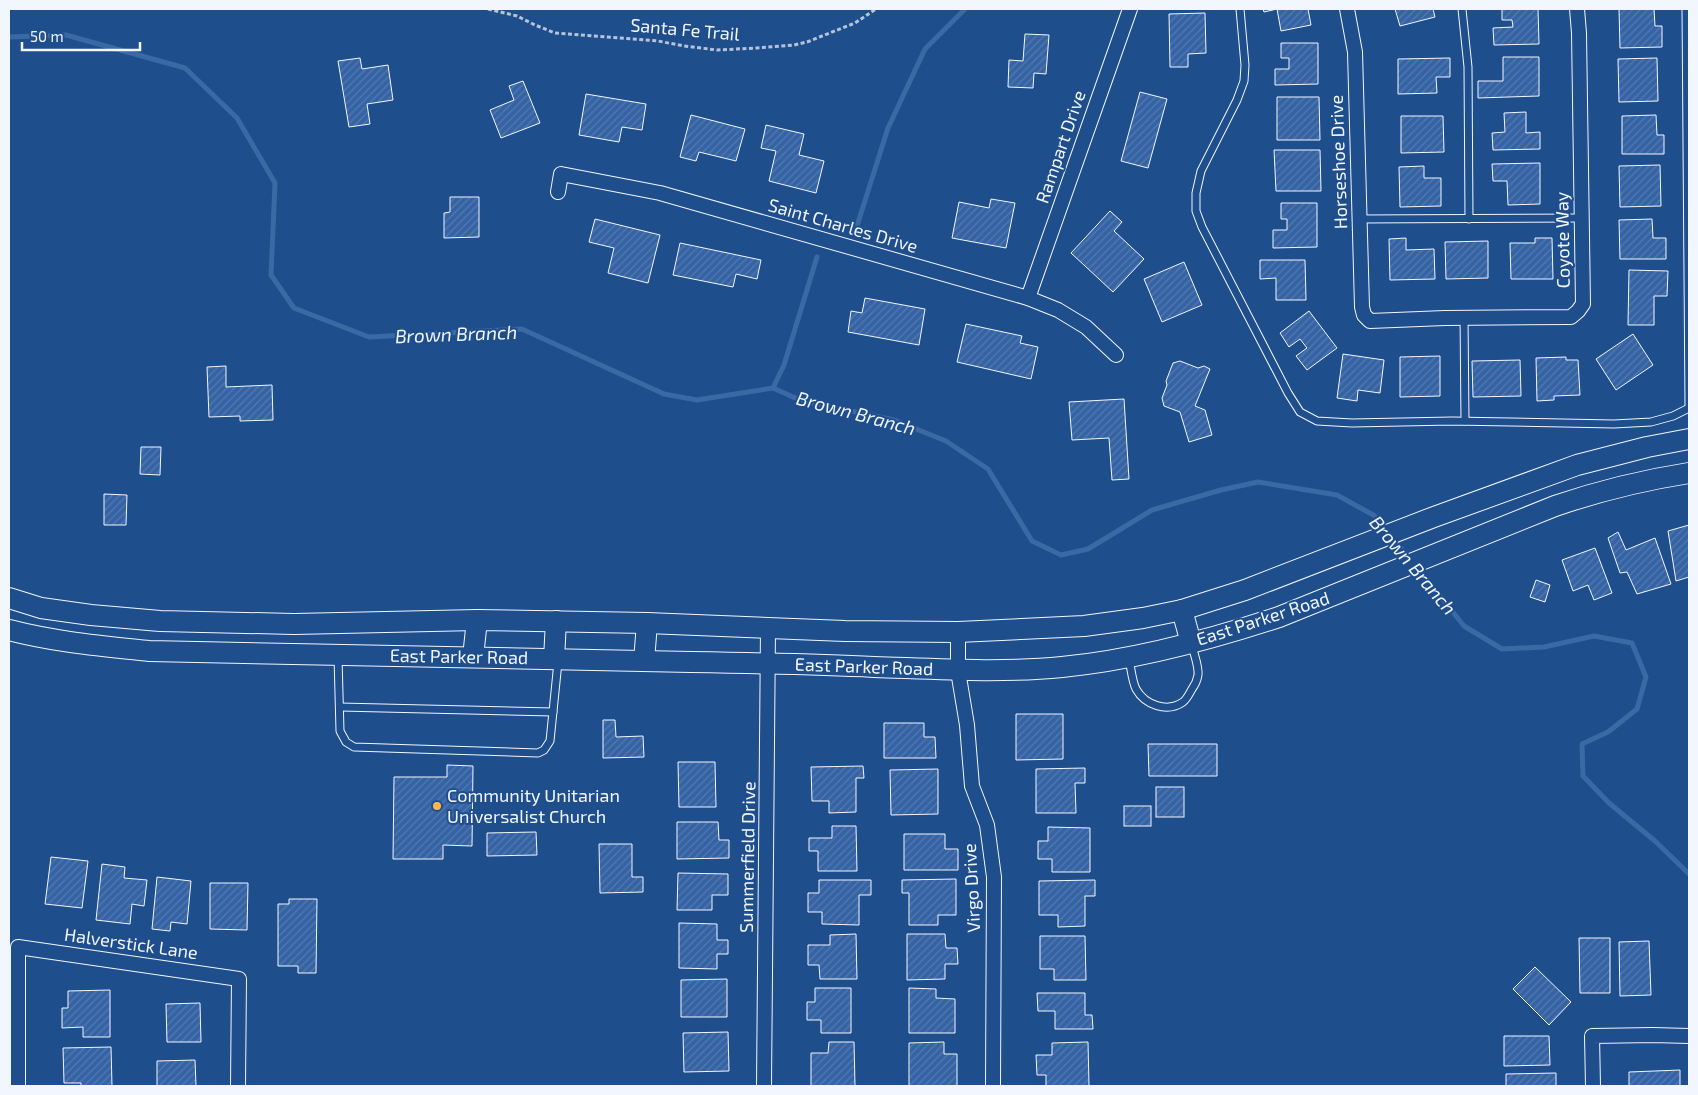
<svg xmlns="http://www.w3.org/2000/svg" width="1698" height="1095" viewBox="0 0 1698 1095" font-family="'Exo 2',sans-serif">
	<style>
		.lines { fill: none; stroke-linecap: round; stroke-linejoin: round }
		.stream { stroke: #3b69a3; stroke-width: 5 }
		.building { fill: url(#building-hatch); stroke: #f2f6ff }
		.lane-casing { stroke: #f2f6ff; stroke-width: 9 }
		.street-casing { stroke: #f2f6ff; stroke-width: 16 }
		.secondary-casing { stroke: #f2f6ff; stroke-width: 22 }
		.path { stroke: #b3c4dc; stroke-width: 3; stroke-dasharray: 4 2.5; stroke-linecap: butt }
		.lane { stroke: #1f4e8c; stroke-width: 7 }
		.street { stroke: #1f4e8c; stroke-width: 14 }
		.secondary { stroke: #1f4e8c; stroke-width: 20 }
		.poi-dot { fill: #ffb74d; stroke: #1f4e8c; stroke-width: 2 }
		.labels { text-anchor: middle; stroke-width: 4; stroke-linejoin: round; paint-order: stroke }
		.street-label { font-size: 18px; fill: #f2f6ff; stroke: #1f4e8c }
		.poi-label { font-size: 18px; fill: #f2f6ff; stroke: #1f4e8c; text-anchor: start }
		.water-label { font-size: 19px; font-style: italic; fill: #f2f6ff; stroke: #1f4e8c }
	</style>
	<defs>
		<pattern id="building-hatch" width="6" height="6" patternUnits="userSpaceOnUse" patternTransform="scale(1.25)"><rect width="6" height="6" fill="#3563a3"/><path d="M-1 1l2-2M0 6l6-6M5 7l2-2" fill="none" stroke="#537ab1"/></pattern>
	</defs>
	<rect width="100%" height="100%" fill="#1f4e8c"/>
	<g class="lines">
		<g class="stream">
			<path d="M9,37L66,35L185,68L237,118L275,183L271,275L294,308L369,337L522,329L664,394L697,400L773,388L802,401L894,420L946,441L988,469L1032,541L1061,555L1088,549L1152,510L1221,490L1258,482L1337,495L1375,516L1386,530"/>
			<path d="M856,229L888,128L925,49L965,9"/>
			<path d="M773,388L784,365L817,257"/>
			<path d="M1393,538L1410,559"/>
			<path d="M1417,567L1464,626L1502,649L1544,647L1594,636L1632,643L1646,677L1637,709L1608,732L1582,744L1583,776L1609,803L1655,841L1689,874"/>
		</g>
	</g>
	<g class="building">
		<path d="M1263,9H1308L1311,25L1281,31L1277,9L1264,12Z"/>
		<path d="M1395,9H1433L1435,17L1400,26Z"/>
		<path d="M1502,9H1538L1539,44L1494,45L1493,28L1513,27L1512,20H1502Z"/>
		<path d="M1619,9H1654L1655,26H1662V47L1620,48Z"/>
		<path d="M1205,13L1206,53L1188,54V67H1170L1169,14Z"/>
		<path d="M1025,34L1049,35L1046,74L1034,73L1033,88L1008,87L1009,60L1023,61Z"/>
		<path d="M1281,43H1318V84L1275,85V69H1289V58H1281Z"/>
		<path d="M1503,57H1539V96L1478,98V81H1503Z"/>
		<path d="M360,58L362,69L388,65L393,100L367,104L370,124L349,127L338,61Z"/>
		<path d="M1450,58V77H1436L1437,93L1398,94V59Z"/>
		<path d="M1657,58L1658,101L1619,102L1618,59Z"/>
		<path d="M523,81L540,123L501,138L490,110L514,100L509,86Z"/>
		<path d="M1140,92L1167,99L1148,168L1121,161Z"/>
		<path d="M586,94L646,104L642,130L622,127L619,142L579,135Z"/>
		<path d="M1277,97H1319L1320,140H1277Z"/>
		<path d="M1526,112V133L1540,132V149L1493,150L1492,133L1505,132L1504,113Z"/>
		<path d="M691,115L745,129L736,161L699,152L696,161L680,157Z"/>
		<path d="M1656,115L1657,135H1664V154H1622V116Z"/>
		<path d="M1401,116H1443L1444,152L1401,153Z"/>
		<path d="M766,125L804,134L799,155L824,161L816,193L769,181L776,151L761,148Z"/>
		<path d="M1274,150H1320L1321,191H1276Z"/>
		<path d="M1540,163V204L1508,205L1507,181H1493L1492,164Z"/>
		<path d="M1660,165L1661,206L1620,207L1619,166Z"/>
		<path d="M1424,166V178H1441V206L1400,207L1399,167Z"/>
		<path d="M450,197H479V237L444,238V213L450,212Z"/>
		<path d="M991,199L1015,203L1006,248L952,238L959,202L989,208Z"/>
		<path d="M1281,203H1317V247L1273,248V230H1287V219H1281Z"/>
		<path d="M1110,211L1122,222L1114,231L1144,259L1113,292L1071,253Z"/>
		<path d="M595,219L660,235L648,283L608,273L614,248L589,242Z"/>
		<path d="M1652,219L1653,238H1666V259H1620L1619,220Z"/>
		<path d="M1406,238V250L1434,249L1435,279L1390,280L1389,239Z"/>
		<path d="M1535,238H1552L1553,279H1511L1510,243H1535Z"/>
		<path d="M1488,241V278L1446,279L1445,242Z"/>
		<path d="M680,243L761,260L757,279L736,274L733,287L673,275Z"/>
		<path d="M1260,260H1305L1306,300H1276V278L1260,279Z"/>
		<path d="M1184,262L1202,305L1162,322L1144,279Z"/>
		<path d="M1629,270L1668,271L1667,296H1654V325H1628Z"/>
		<path d="M865,298L925,309L919,345L848,332L851,311L862,313Z"/>
		<path d="M1309,311L1337,348L1307,370L1296,356L1307,348L1300,339L1289,347L1280,333Z"/>
		<path d="M966,324L1022,336L1020,343L1038,347L1031,379L957,362Z"/>
		<path d="M1633,334L1653,365L1616,390L1596,359Z"/>
		<path d="M1343,354L1384,360L1380,393L1358,390L1357,401L1337,398Z"/>
		<path d="M1440,356V396L1400,397V357Z"/>
		<path d="M1566,357V360H1578L1580,395L1554,396V400L1537,401L1536,358Z"/>
		<path d="M1520,360L1521,396L1473,397L1472,361Z"/>
		<path d="M1180,361L1198,368L1204,366L1210,369L1195,406L1205,410L1212,435L1189,442L1180,412L1164,406L1162,398L1167,385L1166,381L1173,363Z"/>
		<path d="M226,366V387L272,385L273,420L240,421V416L209,417L207,367Z"/>
		<path d="M1124,399L1129,479L1112,480L1109,438L1072,440L1069,402Z"/>
		<path d="M141,447H161L160,475L140,474Z"/>
		<path d="M104,494L127,495L126,525H104Z"/>
		<path d="M1689,525V577L1676,581L1668,531Z"/>
		<path d="M1618,532L1626,550L1655,538L1671,584L1637,594L1627,572L1620,573L1608,538Z"/>
		<path d="M1595,548L1612,593L1594,600L1588,585L1573,591L1562,560Z"/>
		<path d="M1536,580L1550,585L1545,602L1530,597Z"/>
		<path d="M1016,714H1063V759L1016,760Z"/>
		<path d="M603,720H615L616,737L643,736L644,757L603,758Z"/>
		<path d="M884,723H924V737H935L936,758H884Z"/>
		<path d="M1148,744H1217V776H1149Z"/>
		<path d="M678,762H715L716,807H679Z"/>
		<path d="M447,765L473,766L472,846L443,845V859H393L394,777H447Z"/>
		<path d="M863,766L864,778H856V812L829,813V801H812L811,767Z"/>
		<path d="M1085,768V783H1075L1076,813H1036V769Z"/>
		<path d="M938,769V814L891,815L890,770Z"/>
		<rect x="1156" y="787" width="28" height="30"/>
		<rect x="1124" y="806" width="27" height="20"/>
		<path d="M677,822H718L719,840H729V858L677,859Z"/>
		<path d="M832,826H856L857,871H818V851H809V838H832Z"/>
		<path d="M1048,827L1090,828V872H1052V859H1038V841H1048Z"/>
		<path d="M536,832L537,855L487,856V833Z"/>
		<path d="M904,834H945V849H958V870H904Z"/>
		<path d="M599,844H632V877H643V892L600,893Z"/>
		<path d="M51,857L88,861L82,908L45,904Z"/>
		<path d="M102,864L125,867L124,878L147,880L144,906L132,904L130,924L96,920Z"/>
		<path d="M678,873L728,874V895H712V910H677Z"/>
		<path d="M157,877L191,881L187,924L171,922L170,931L152,929Z"/>
		<path d="M956,879V915H938V925H909V893H902V880Z"/>
		<path d="M819,880H871V895H859V925L822,924V912H808V893H819Z"/>
		<path d="M1095,880V896H1085V926L1058,927V915H1039V881Z"/>
		<path d="M210,883H248L247,930L210,929Z"/>
		<path d="M289,899H317L316,973H298V966H278V904H289Z"/>
		<path d="M679,923L717,924V940H728V954H717V969L679,968Z"/>
		<path d="M856,934L857,979H820L819,965H808V945H830V935Z"/>
		<path d="M907,934H945L946,948H957L958,964H945V979L907,980Z"/>
		<path d="M1040,936H1085L1086,980H1054V969H1040Z"/>
		<path d="M1579,938H1610V993H1580Z"/>
		<path d="M1649,941L1651,995L1620,996L1619,942Z"/>
		<path d="M1535,967L1571,1002L1549,1025L1513,989Z"/>
		<path d="M727,979V1017H681V980Z"/>
		<path d="M815,988H851V1033H821V1020H807V1002H815Z"/>
		<path d="M909,988L936,989V998L955,999V1033H909Z"/>
		<path d="M110,990V1037H83V1027L62,1028V1008H68V991Z"/>
		<path d="M1037,993H1085V1015H1092L1093,1029H1055V1011H1038Z"/>
		<path d="M200,1003L201,1042H167L166,1004Z"/>
		<path d="M728,1032L729,1071L684,1072L683,1033Z"/>
		<path d="M1504,1036H1549L1550,1065L1504,1066Z"/>
		<path d="M829,1042H854L855,1086H811V1053H828Z"/>
		<path d="M944,1042V1054H957V1086H909V1043Z"/>
		<path d="M1088,1042L1089,1086H1046V1075H1037L1036,1055H1052V1043Z"/>
		<path d="M111,1047L112,1086H81V1083H64L63,1048Z"/>
		<path d="M195,1060L196,1086H157V1061Z"/>
		<path d="M1680,1070V1086H1629V1072Z"/>
		<path d="M1556,1073V1086H1506V1074Z"/>
	</g>
	<g class="lines">
		<g class="lane-casing">
			<g id="lane">
				<path d="M1240,9L1245,65L1244,81L1237,100L1201,171L1196,193V211L1202,227L1288,393L1300,412L1317,421L1352,423L1452,421L1614,424L1651,422L1673,416L1689,408"/>
				<path d="M1462,9L1468,67L1469,219"/>
				<path d="M1686,9L1689,408"/>
				<path d="M1359,219L1582,218"/>
				<path d="M1464,317L1465,421"/>
				<path d="M338,657L340,731L346,742L354,747L538,753L544,750L550,741L558,662"/>
				<path d="M1129,659C1131,668 1132,681 1136,689C1145,705 1167,713 1183,702C1187,699 1189,694 1192,689C1195,685 1197,681 1198,675C1199,666 1194,655 1192,645"/>
				<path d="M340,707L553,712"/>
			</g>
		</g>
		<g class="street-casing">
			<g id="street">
				<path d="M1347,9L1355,52L1362,307L1364,315L1370,321L1445,318L1571,317L1578,311L1583,304L1579,33L1577,9"/>
				<path d="M558,192L561,174L660,193L1028,298L1058,310L1086,327L1116,355"/>
				<path d="M1028,298L1130,9"/>
				<path d="M958,632V671L967,725L972,786L987,825L994,877L993,1086"/>
				<path d="M18,1086V947L239,979L238,1086"/>
				<path d="M764,1086L768,628"/>
				<path d="M1593,1086L1592,1036L1653,1035L1689,1036"/>
			</g>
		</g>
		<g class="secondary-casing">
			<g id="secondary">
				<path d="M9,598L41,608L91,615L160,621L294,624L477,620L647,623L845,631L958,632L1084,626L1143,618L1182,610L1245,590L1434,517L1577,465L1647,447L1689,439"/>
				<path d="M1182,610L1191,643"/>
				<path d="M9,630C55,642 102,646 149,651C330,655 510,658 691,662C752,663 813,664 874,667C937,669 1000,673 1062,667C1136,660 1209,640 1279,617L1555,506C1599,491 1644,480 1689,473"/>
				<path d="M473,657L477,620"/>
				<path d="M554,659L556,621"/>
				<path d="M644,661L647,623"/>
			</g>
		</g>
		<path class="path" d="M488,9L517,16L535,25L555,33L658,41L684,46L717,50L757,48L794,45L807,42L855,23L876,9"/>
		<use href="#lane" class="lane"/>
		<use href="#street" class="street"/>
		<use href="#secondary" class="secondary"/>
	</g>
	<circle class="poi-dot" cx="437" cy="806" r="5"/>
	<g class="labels">
		<g class="street-label">
			<text transform="translate(685 30) rotate(5)" y="6">Santa Fe Trail</text>
			<text transform="translate(1061 147) rotate(-71)" y="6">Rampart Drive</text>
			<text transform="translate(1339 162) rotate(-92)" y="6">Horseshoe Drive</text>
			<text transform="translate(843 226) rotate(16)" y="6">Saint Charles Drive</text>
			<text transform="translate(1563 240) rotate(-91)" y="6">Coyote Way</text>
			<text transform="translate(1263 619) rotate(-18)" y="6">East Parker Road</text>
			<text transform="translate(459 657) rotate(1)" y="6">East Parker Road</text>
			<text transform="translate(864 667) rotate(2)" y="6">East Parker Road</text>
			<text transform="translate(748 857) rotate(-89)" y="6">Summerfield Drive</text>
			<text transform="translate(972 888) rotate(-93)" y="6">Virgo Drive</text>
			<text transform="translate(131 944) rotate(8)" y="6">Halverstick Lane</text>
		</g>
		<g class="poi-label">
			<text x="447" y="802">Community Unitarian<tspan x="447" dy="21">Universalist Church</tspan></text>
		</g>
		<g class="water-label">
			<text transform="translate(456 334) rotate(-2)" y="7">Brown Branch</text>
			<text transform="translate(856 413) rotate(15)" y="7">Brown Branch</text>
			<text transform="translate(1413 565) rotate(50)" y="7">Brown Branch</text>
		</g>
	</g>
	<rect width="1698" height="1095" fill="none" stroke="#f2f6ff" stroke-width="20"/>
	<path d="M22 42v8h118v-8" fill="none" stroke="#f2f6ff" stroke-width="2.5"/>
	<text x="30" y="42" font-size="15" fill="#f2f6ff" stroke="#1f4e8c" stroke-width="4" paint-order="stroke">50 m</text>
</svg>
